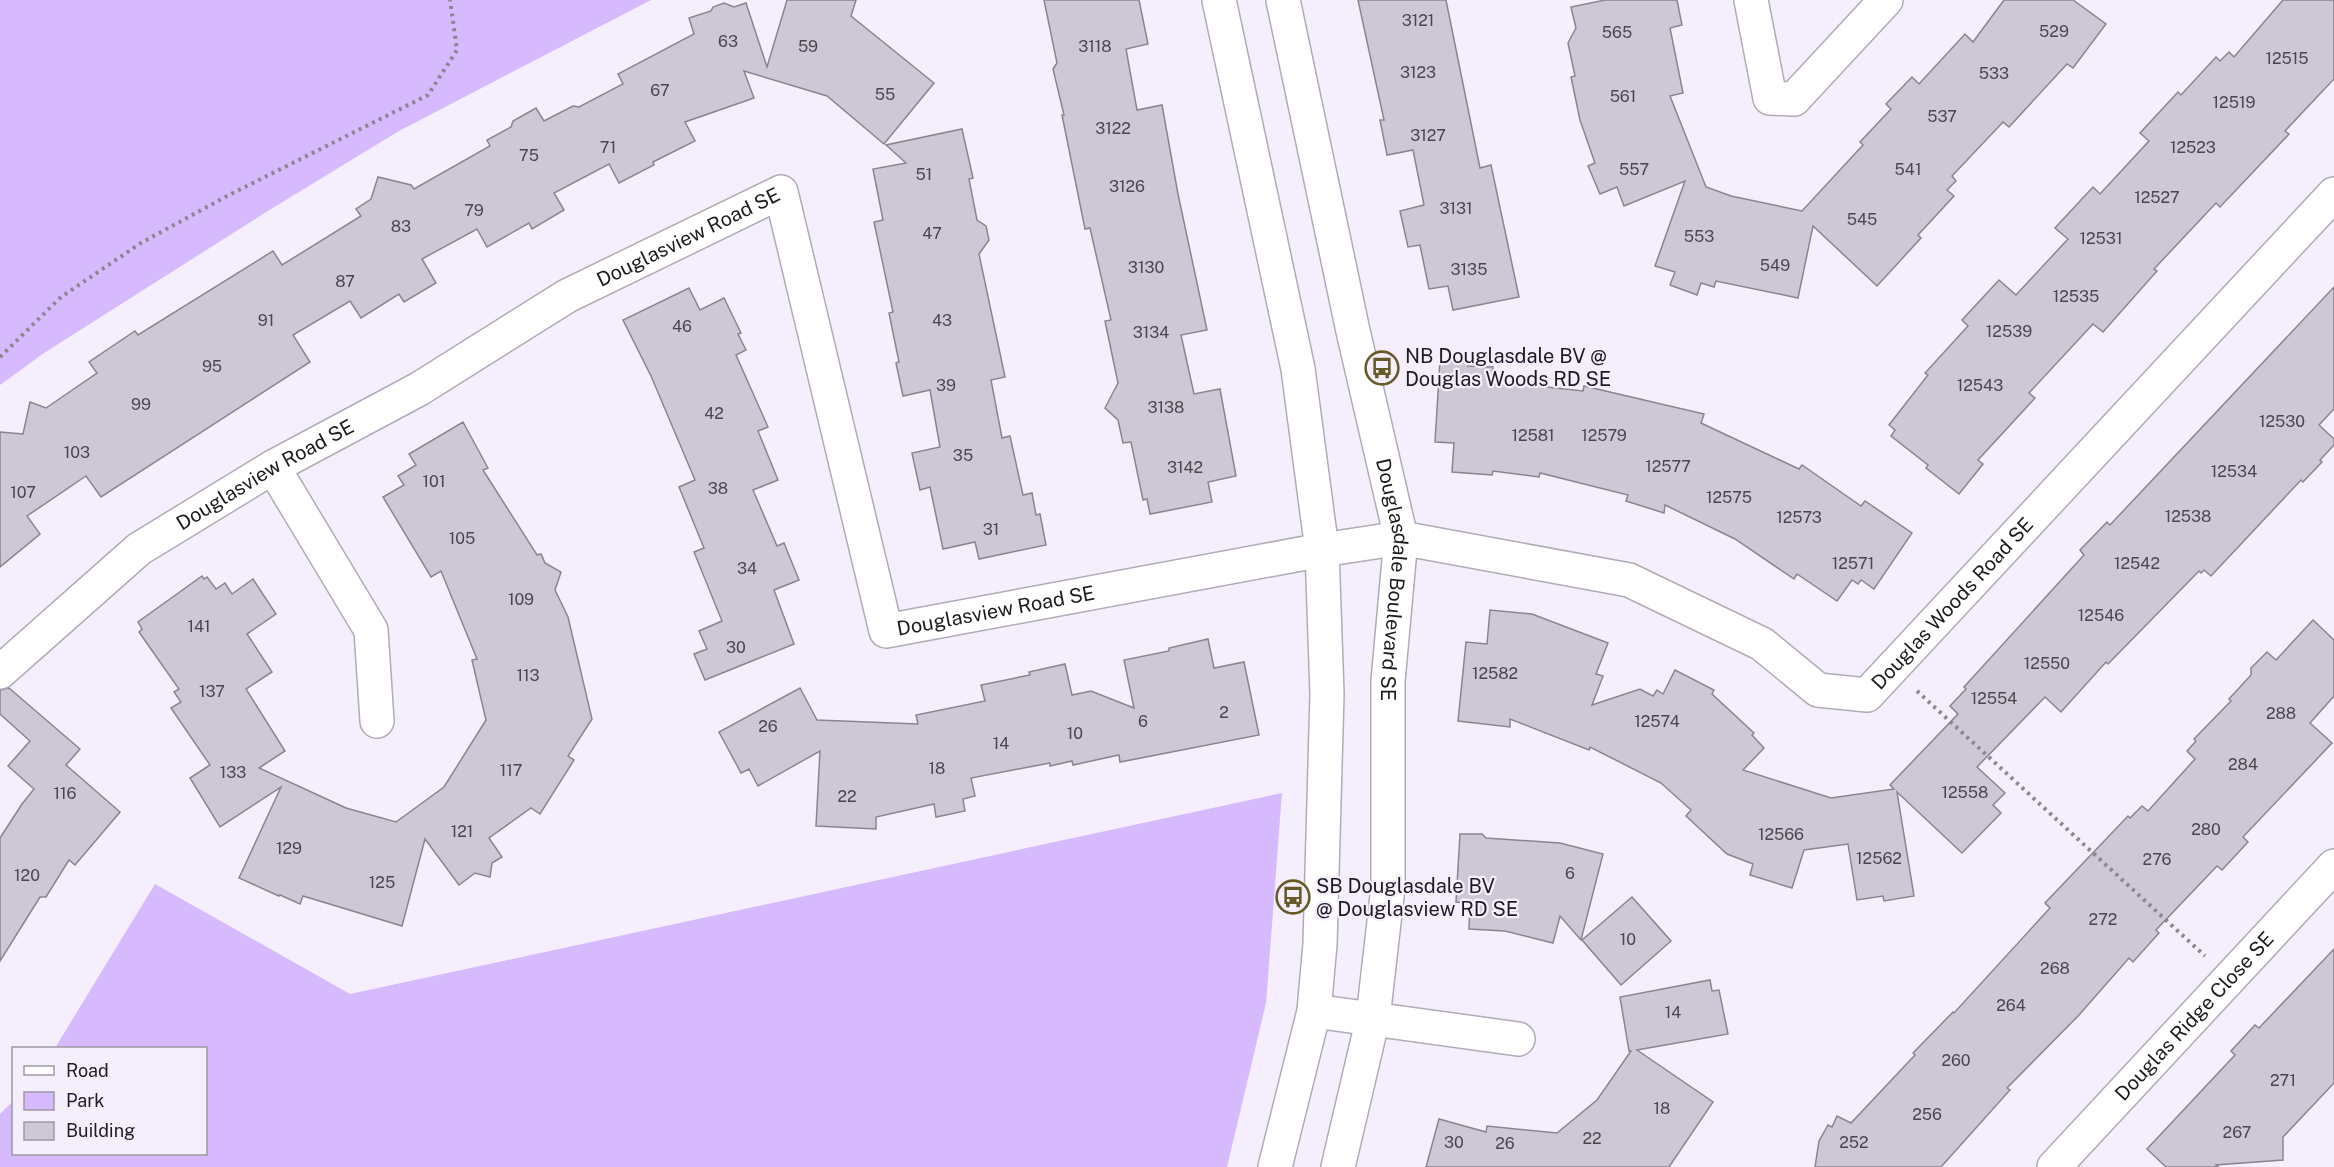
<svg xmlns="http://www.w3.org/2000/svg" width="2334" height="1167" viewBox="0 0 2334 1167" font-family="'Public Sans',sans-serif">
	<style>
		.green { fill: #d7b9fd }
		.building { fill: #cec8d6; stroke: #8a8492; stroke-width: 1.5 }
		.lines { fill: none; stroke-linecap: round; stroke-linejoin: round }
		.street-casing { stroke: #b1abb9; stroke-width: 36 }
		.secondary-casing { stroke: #b1abb9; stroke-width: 36 }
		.path { stroke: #8b8791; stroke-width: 4; stroke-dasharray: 3 4.5; stroke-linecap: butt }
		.street { stroke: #fff; stroke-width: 33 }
		.secondary { stroke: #fff; stroke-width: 33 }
		.labels { text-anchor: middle; stroke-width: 4.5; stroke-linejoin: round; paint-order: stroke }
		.number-label { font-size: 16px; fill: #49464e }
		.street-label { font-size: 20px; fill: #1d1a20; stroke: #f4eefd }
		.poi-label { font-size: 20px; fill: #1d1a20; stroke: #f4eefd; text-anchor: start }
	</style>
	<rect width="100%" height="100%" fill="#f4eefd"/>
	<g class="green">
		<path d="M0,0H651L399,131L271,209L44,353L0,385Z"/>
		<path d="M1282,793L1266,1003L1227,1167H0V1114L13,1101L14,1154H206V1048H55L155,884L350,994Z"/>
	</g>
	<g class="building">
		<path d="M787,0H856L851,16L934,83L884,144L827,96L744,71L754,98L685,122L695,141L653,162L654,165L619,183L609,164L554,193L564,210L532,229L529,223L487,247L477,229L422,259L436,283L404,302L399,294L361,318L350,301L293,335L310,362L101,497L86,476L27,516L40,534L0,567V432L23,434L30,402L46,408L97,373L89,362L135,331L138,335L273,251L282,265L361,216L356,209L371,199L378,177L411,185L414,189L490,146L487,140L511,127L513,121L536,108L544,121L573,106L579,107L623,84L618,74L694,34L689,18L711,11L713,7L724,3L734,7L746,3L767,67Z"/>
		<path d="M1044,0H1139L1148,44L1126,49L1137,110L1162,105L1178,194L1207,330L1181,335L1194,394L1220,389L1236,476L1208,482L1212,502L1150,514L1147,499L1143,500L1131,442L1123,443L1118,420L1105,408L1118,383L1105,321L1111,320L1090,228L1085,229L1062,115H1064L1053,69L1057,63Z"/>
		<path d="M1358,0H1446L1480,168L1491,165L1519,297L1453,310L1448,286L1429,289L1420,245L1408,247L1400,211L1424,205L1413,150L1387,155L1380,120H1384Z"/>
		<path d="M1605,0H1677L1682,25L1670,28L1683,93L1670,96L1706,187L1731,196L1802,211L1863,145L1860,142L1891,109L1886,104L1912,77L1919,84L1965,34L1973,42L2004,0H2073L2106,24L2073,68L2067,64L2009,127L2003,122L1952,176L1956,181L1947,190L1954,196L1918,235L1921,238L1877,286L1813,226L1798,298L1716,281L1714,287L1701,283L1697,295L1670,285L1675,272L1655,266L1685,181L1624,206L1617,187L1600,194L1588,166L1595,163L1580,120L1571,77L1575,76L1568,43L1576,28L1571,7Z"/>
		<path d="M2283,0H2334V79L2285,131L2289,134L2220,207L2216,203L2154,269L2157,271L2103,332L2093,324L2029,393L2035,398L1978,460L1983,464L1959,494L1926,468L1928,465L1891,436L1895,430L1889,425L1928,375L1925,373L1968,326L1962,320L1999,280L2016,295L2068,239L2055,228L2093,187L2100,194L2149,141L2140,133L2178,92L2181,95L2216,57L2220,61L2229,52L2234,57Z"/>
		<path d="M962,129L973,178L969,179L977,220L986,226L989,240L979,254L1005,377L991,380L1002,438L1010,436L1023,495L1032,493L1036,515L1040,514L1046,545L979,559L975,542L943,549L930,487L920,490L912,453L940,447L930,390L903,396L896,363L899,362L889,313L893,312L874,222L883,220L873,169L906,163L886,145Z"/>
		<path d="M2334,287V409L2319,425L2334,439V445L2320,460L2322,462L2303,482L2301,480L2211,576L2204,570L2201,573L2199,571L2108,664L2106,662L2061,712L2045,697L1977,767L2005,793L1993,805L2001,813L1962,853L1897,792L1914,896L1884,901L1883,896L1857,900L1848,844L1804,850L1792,888L1750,875L1753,864L1727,854L1686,816L1691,810L1661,783L1590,747L1589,750L1510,719V727L1458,721L1466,642L1487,644L1490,610L1532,614L1608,643L1596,674L1603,676L1592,705L1640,689L1653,696L1657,690L1663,694L1675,670L1714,690L1712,694L1754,733L1752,735L1764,748L1743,770L1831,798L1894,789L1890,785L1958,714L1950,706L1966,689L1964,687L2084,555L2080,550L2107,522L2110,525Z"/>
		<path d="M689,288L700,310L724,298L741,333L738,334L746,350L736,355L768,427L758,431L778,480L753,490L777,546L784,543L799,580L774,590L794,644L705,680L694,654L707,649L699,631L722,621L694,552L704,548L679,487L695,480L651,376L623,320Z"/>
		<path d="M1440,360L1468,362V366L1493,367L1492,381L1583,391L1584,386L1704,414L1701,423L1799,469L1802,465L1861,506L1865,501L1912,533L1874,589L1861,580L1858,584L1852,580L1837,601L1797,574L1794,579L1735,539L1665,505L1664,513L1626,501L1628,495L1540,473L1539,477L1493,471L1492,475L1452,472L1454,443L1435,442Z"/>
		<path d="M463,422L488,468L483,470L537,555L541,554L545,563L561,572L555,590L568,617L592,719L568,756L574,760L540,814L531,808L489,838L502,857L492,863L490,877L475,873L459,885L425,839L402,926L303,896L300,904L280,895L279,896L239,878L281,787L220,827L190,778L210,765L171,708L181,702L174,692L179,689L139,632L142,629L138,622L202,576L204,579L207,577L216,589L225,583L232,594L253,579L276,614L247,634L272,672L246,689L285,751L259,768L346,808L396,822L444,787L486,720L472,660L477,659L441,571L431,577L383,497L404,485L398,476L416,465L409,454Z"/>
		<path d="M2313,620L2334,640V696L2310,723L2332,743L2243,837L2248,842L2222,870L2217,866L2156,930L2159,933L2133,962L2129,958L2079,1015L2007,1088L2010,1090L1941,1167H1815L1819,1141L1828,1125L1832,1127L1837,1116L1851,1123L1915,1055L1913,1053L1953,1012L1954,1013L2050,908L2045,903L2128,816L2130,818L2142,806L2148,811L2195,759L2187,751L2196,741L2194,739L2231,701L2229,699L2251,675V668L2267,652L2276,660Z"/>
		<path d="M1208,639L1214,668L1244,662L1259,735L1120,762L1119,755L1073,765L1072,761L1050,766V763L971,778L975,796L963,799L965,811L936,817L934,804L876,817V829L816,826L820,751L758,786L749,769L741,773L719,732L800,688L817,720L918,724L916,715L985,701L981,685L1030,675L1029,672L1065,664L1072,695L1091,691L1134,708L1124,660L1169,651V648Z"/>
		<path d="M9,688L80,749L66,765L120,812L75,865L69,860L46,897H40L0,961V838L22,804L34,789L8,766L30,741L0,714V690Z"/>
		<path d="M1460,834H1482L1486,838L1560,843L1603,854L1581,940L1560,916L1553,943L1505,931L1469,929L1470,903L1456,902Z"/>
		<path d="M1632,897L1671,941L1621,985L1582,940Z"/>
		<path d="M2334,949V1083L2283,1137V1160L2216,1165L2218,1167H2166L2147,1149L2235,1055L2231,1051L2255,1025L2259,1028Z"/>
		<path d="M1710,980L1712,991L1719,990L1728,1034L1637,1050L1713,1102L1669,1167H1426L1439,1119L1486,1132L1487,1126L1557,1133L1597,1100L1631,1051H1629L1620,997Z"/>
	</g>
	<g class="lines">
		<g class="street-casing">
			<g id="street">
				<path d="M1751,0L1770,98L1794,99L1886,0"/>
				<path d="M273,467L371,630L377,721"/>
				<path id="s1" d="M0,672L139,549L273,467L419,389L567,296L781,192L886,631L1322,550L1401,538L1629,580L1762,644L1818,690L1867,695L2334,194"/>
				<path d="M1314,1011L1518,1039"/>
				<path id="s2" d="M2054,1167L2334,866"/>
			</g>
		</g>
		<g class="secondary-casing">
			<g id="secondary">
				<path d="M1219,0L1298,369L1322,550L1327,694L1320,944L1314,1011L1275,1167"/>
				<path id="s3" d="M1283,0L1353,331L1401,538L1388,681V887L1373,1018L1338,1167"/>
			</g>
		</g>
		<g class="path">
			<path d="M0,357L61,297L141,243L227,196L428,95L457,50L450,0"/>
			<path d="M1917,691L2205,956"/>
		</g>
		<use href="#street" class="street"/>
		<use href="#secondary" class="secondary"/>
	</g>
	<defs>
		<g id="bus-ring" transform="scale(1.725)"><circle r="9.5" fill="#f4eefd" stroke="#685a27" stroke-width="1.5"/><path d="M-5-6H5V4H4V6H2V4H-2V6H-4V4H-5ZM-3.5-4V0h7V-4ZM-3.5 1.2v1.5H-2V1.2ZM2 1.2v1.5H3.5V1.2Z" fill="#685a27"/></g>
	</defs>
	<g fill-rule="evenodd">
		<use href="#bus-ring" x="1382" y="368"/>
		<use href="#bus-ring" x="1293" y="897"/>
	</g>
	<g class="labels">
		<g class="number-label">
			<text x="1418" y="26">3121</text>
			<text x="2054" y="37">529</text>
			<text x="1617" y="38">565</text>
			<text x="728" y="47">63</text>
			<text x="808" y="52">59</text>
			<text x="1095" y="52">3118</text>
			<text x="2287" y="64">12515</text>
			<text x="1418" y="78">3123</text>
			<text x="1994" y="79">533</text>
			<text x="660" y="96">67</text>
			<text x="885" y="100">55</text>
			<text x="1623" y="102">561</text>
			<text x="2234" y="108">12519</text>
			<text x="1942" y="122">537</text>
			<text x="1113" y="134">3122</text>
			<text x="1428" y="141">3127</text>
			<text x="608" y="153">71</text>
			<text x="2193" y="153">12523</text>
			<text x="529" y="161">75</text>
			<text x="1634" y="175">557</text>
			<text x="1908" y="175">541</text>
			<text x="924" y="180">51</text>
			<text x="1127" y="192">3126</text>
			<text x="2157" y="203">12527</text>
			<text x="1456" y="214">3131</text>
			<text x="474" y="216">79</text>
			<text x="1862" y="225">545</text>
			<text x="401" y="232">83</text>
			<text x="932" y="239">47</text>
			<text x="1699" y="242">553</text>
			<text x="2101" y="244">12531</text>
			<text x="1775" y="271">549</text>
			<text x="1146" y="273">3130</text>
			<text x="1469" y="275">3135</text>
			<text x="345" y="287">87</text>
			<text x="2076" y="302">12535</text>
			<text x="266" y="326">91</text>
			<text x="942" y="326">43</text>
			<text x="682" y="332">46</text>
			<text x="2009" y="337">12539</text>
			<text x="1151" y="338">3134</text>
			<text x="212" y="372">95</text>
			<text x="946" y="391">39</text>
			<text x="1980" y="391">12543</text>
			<text x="141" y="410">99</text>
			<text x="1166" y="413">3138</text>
			<text x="714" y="419">42</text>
			<text x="2282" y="427">12530</text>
			<text x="1533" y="441">12581</text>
			<text x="1604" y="441">12579</text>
			<text x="77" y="458">103</text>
			<text x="963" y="461">35</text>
			<text x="1668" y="472">12577</text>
			<text x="1185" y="473">3142</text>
			<text x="2234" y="477">12534</text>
			<text x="434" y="487">101</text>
			<text x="718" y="494">38</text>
			<text x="23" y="498">107</text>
			<text x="1729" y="503">12575</text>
			<text x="2188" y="522">12538</text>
			<text x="1799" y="523">12573</text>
			<text x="991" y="535">31</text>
			<text x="462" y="544">105</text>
			<text x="1853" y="569">12571</text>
			<text x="2137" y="569">12542</text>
			<text x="747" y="574">34</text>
			<text x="521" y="605">109</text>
			<text x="2101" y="621">12546</text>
			<text x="199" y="632">141</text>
			<text x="736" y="653">30</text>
			<text x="2047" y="669">12550</text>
			<text x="1495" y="679">12582</text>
			<text x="528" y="681">113</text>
			<text x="212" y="697">137</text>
			<text x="1994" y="704">12554</text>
			<text x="1224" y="718">2</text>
			<text x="2281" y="719">288</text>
			<text x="1143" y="727">6</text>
			<text x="1657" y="727">12574</text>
			<text x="768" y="732">26</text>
			<text x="1075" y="739">10</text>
			<text x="1001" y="749">14</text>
			<text x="2243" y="770">284</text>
			<text x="937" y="774">18</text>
			<text x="511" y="776">117</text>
			<text x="233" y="778">133</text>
			<text x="1965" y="798">12558</text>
			<text x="65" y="799">116</text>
			<text x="847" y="802">22</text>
			<text x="2206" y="835">280</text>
			<text x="462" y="837">121</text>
			<text x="1781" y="840">12566</text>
			<text x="289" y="854">129</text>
			<text x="1879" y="864">12562</text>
			<text x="2157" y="865">276</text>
			<text x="1570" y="879">6</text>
			<text x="27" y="881">120</text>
			<text x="382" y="888">125</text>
			<text x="2103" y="925">272</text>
			<text x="1628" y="945">10</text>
			<text x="2055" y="974">268</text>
			<text x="2011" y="1011">264</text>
			<text x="1673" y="1018">14</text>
			<text x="1956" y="1066">260</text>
			<text x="2283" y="1086">271</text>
			<text x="1662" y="1114">18</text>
			<text x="1927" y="1120">256</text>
			<text x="2237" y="1138">267</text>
			<text x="1592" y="1144">22</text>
			<text x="1454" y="1148">30</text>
			<text x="1854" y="1148">252</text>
			<text x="1505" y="1149">26</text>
		</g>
		<g class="street-label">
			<text dy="7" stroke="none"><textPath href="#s1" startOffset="818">Douglasview Road SE</textPath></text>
			<text dy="7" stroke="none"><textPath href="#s1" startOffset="332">Douglasview Road SE</textPath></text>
			<text dy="7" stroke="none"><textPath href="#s3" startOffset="592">Douglasdale Boulevard SE</textPath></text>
			<text dy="7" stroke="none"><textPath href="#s1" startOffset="2522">Douglas Woods Road SE</textPath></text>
			<text dy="7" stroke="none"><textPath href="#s1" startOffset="1484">Douglasview Road SE</textPath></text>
			<text dy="7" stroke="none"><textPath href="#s2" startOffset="206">Douglas Ridge Close SE</textPath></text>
		</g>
		<g class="poi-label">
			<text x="1405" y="363">NB Douglasdale BV @<tspan x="1405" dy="23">Douglas Woods RD SE</tspan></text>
			<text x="1316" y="893">SB Douglasdale BV<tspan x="1316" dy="23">@ Douglasview RD SE</tspan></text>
		</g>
	</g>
	<rect x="12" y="1047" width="195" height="108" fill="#f4eefd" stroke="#9e99a5" stroke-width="1.5"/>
	<rect x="24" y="1066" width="30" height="9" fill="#ffffff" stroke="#9e99a5" stroke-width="1.5"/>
	<text x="66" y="1077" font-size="18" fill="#1d1a20">Road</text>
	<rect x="24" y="1092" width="30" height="18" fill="#d7b9fd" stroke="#9e99a5" stroke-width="1.5"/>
	<text x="66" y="1107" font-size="18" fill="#1d1a20">Park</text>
	<rect x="24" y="1122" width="30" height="18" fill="#cec8d6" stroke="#9e99a5" stroke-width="1.5"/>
	<text x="66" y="1137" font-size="18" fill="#1d1a20">Building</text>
</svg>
